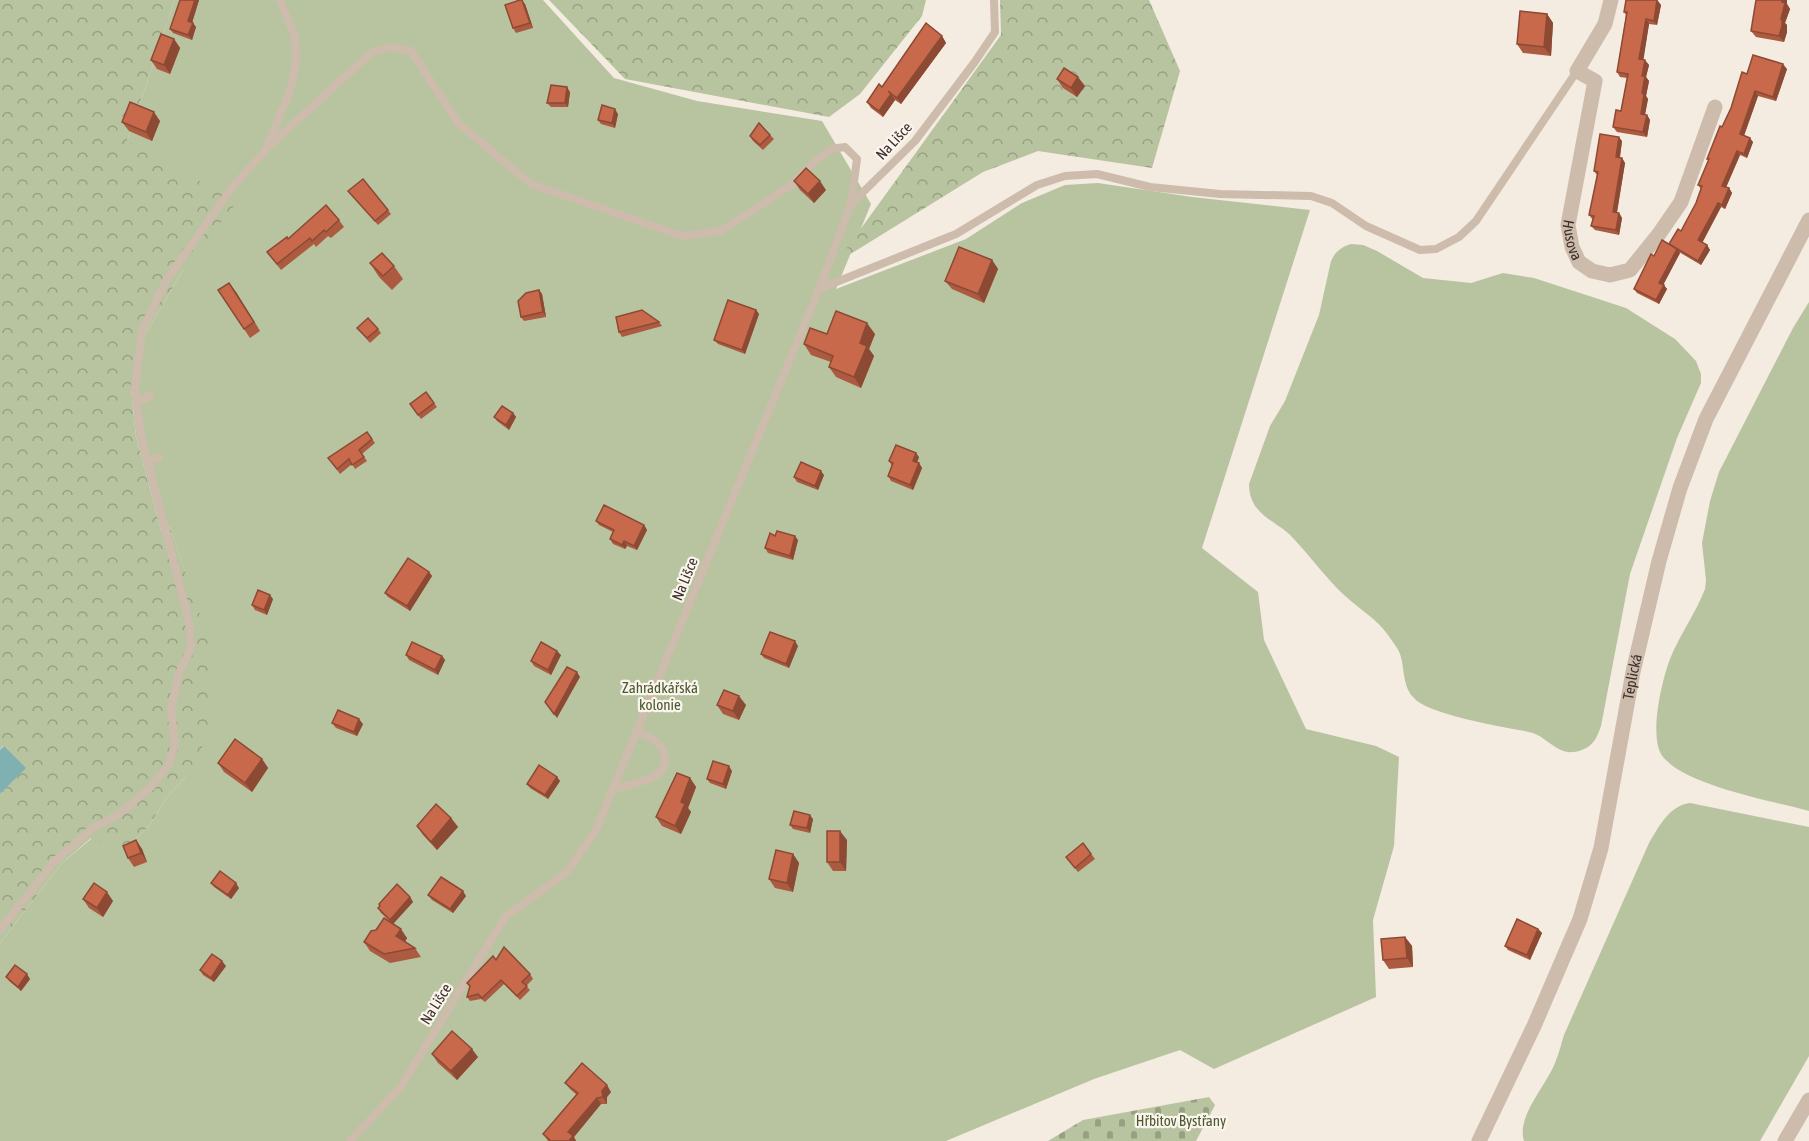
<svg xmlns="http://www.w3.org/2000/svg" width="1809" height="1141" viewBox="0 0 1809 1141" font-family="'Asap Condensed',sans-serif">
	<style>
		.green { fill: #b8c4a0 }
		.forest { fill: url(#forest-crowns) }
		.cemetery { fill: url(#cemetery-stones) }
		.water { fill: #7fb0b2 }
		.lines { fill: none; stroke-linecap: round; stroke-linejoin: round }
		.lane { stroke: #cdbbac; stroke-width: 8 }
		.street { stroke: #cdbbac; stroke-width: 15 }
		.wall { fill: #ac5a40 }
		.shaded-wall { fill: #8c4a34 }
		.building { fill: #c8694b; stroke: #8c4a34; stroke-width: 1.5 }
		.labels { text-anchor: middle; stroke-width: 4.5; stroke-linejoin: round; paint-order: stroke }
		.street-label { font-size: 15px; fill: #3b302b; stroke: #fbf5ee }
		.park-label { font-size: 15px; fill: #4a5a2e; stroke: #fbf5ee }
	</style>
	<defs>
		<pattern id="forest-crowns" width="20" height="18" patternUnits="userSpaceOnUse" patternTransform="scale(1.5)"><rect width="20" height="18" fill="#b8c4a0"/><path d="M2 6a3 3 0 1 1 6 0M12 15a3 3 0 1 1 6 0" fill="none" stroke="#97a083"/></pattern>
		<pattern id="cemetery-stones" width="16" height="16" patternUnits="userSpaceOnUse" patternTransform="scale(1.5)"><rect width="16" height="16" fill="#b8c4a0"/><path d="M2 7V4a2 2 0 0 1 4 0v3zM10 15v-3a2 2 0 0 1 4 0v3z" fill="#97a083"/></pattern>
	</defs>
	<rect width="100%" height="100%" fill="#f4ebe1"/>
	<g class="green">
		<path d="M175,0H543L614,78L697,101L822,121L871,204L836,289L966,239L1022,203L1065,185L1098,183L1192,197L1310,210L1202,548L1258,592L1264,640L1306,729L1376,746L1399,757L1394,846L1373,920L1376,997L1214,1069L1180,1050L1094,1079L946,1141H0V943L62,863L92,838L134,841L149,826L167,797L185,778L211,713V650L170,527L161,530L136,437L131,387L143,338L183,270L127,141Z"/>
		<path d="M1351,244L1363,245L1377,251L1423,278L1471,283L1503,273L1534,278L1626,308L1675,339L1696,361L1701,374V383L1677,438L1630,574L1601,726C1596,741 1591,749 1574,752C1555,754 1546,735 1529,732C1505,727 1427,715 1413,697C1402,685 1405,668 1400,654C1398,648 1392,641 1388,635C1377,619 1358,608 1344,595C1326,578 1310,556 1293,538C1277,520 1249,516 1249,484L1270,426L1285,401L1319,315L1331,261C1335,252 1341,247 1351,244Z"/>
		<path d="M1809,302V811C1773,801 1687,786 1663,757C1648,738 1662,680 1670,659C1680,634 1696,613 1705,589L1706,580L1702,543L1710,501L1719,472L1793,328Z"/>
		<path d="M1690,803L1809,827V1056L1760,1141H1524C1516,1117 1546,1086 1555,1063C1559,1054 1561,1044 1564,1035L1649,843C1660,825 1669,806 1690,803Z"/>
	</g>
	<g class="forest">
		<path d="M0,0H175L127,141L237,202L183,270L143,338L131,387L136,437L161,530L170,527L212,650L211,713L217,720L185,778L167,797L149,826L134,841L128,853L91,838L62,863L0,943V794L25,768L3,746L0,750Z"/>
		<path d="M549,0H926L922,16L860,94L829,117L625,79Z"/>
		<path d="M1000,0H1149L1180,71L1152,168L1038,151L983,172L836,263L1001,35Z"/>
	</g>
	<path class="cemetery" d="M1209,1097L1215,1105L1196,1141H1048L1083,1120Z"/>
	<path class="water" d="M4,746L26,768L0,794V750Z"/>
	<g class="lines">
		<g class="lane">
			<path d="M268,147L371,53L391,47L411,51L459,124L531,184L682,236L721,231L790,186L813,163L831,149L845,147L857,159L851,204"/>
			<path d="M819,289L956,234L1037,185L1065,176L1097,174L1150,187L1220,194L1311,196L1332,203L1366,226L1420,250L1436,249L1459,237L1476,221L1577,71"/>
			<path d="M137,402L150,396"/>
			<path d="M148,460L159,458"/>
			<path d="M613,789C626,786 639,783 651,778C666,772 670,756 658,743C652,738 644,735 637,732"/>
			<path d="M0,930L54,862L93,828L119,814L151,787L169,764L175,744L171,709L179,673L191,648L189,622L141,435L135,389L142,331L165,282L234,185L265,151L291,88L296,62L295,37L280,0"/>
			<path d="M350,1141L400,1088L505,917L567,872L596,830L819,289L851,204L915,141L974,63L995,32L994,0"/>
		</g>
		<g class="street">
			<path id="s1" d="M1611,0L1605,24L1577,71L1595,81L1568,225L1572,247L1579,262L1592,271L1610,275L1630,270L1659,234L1681,202L1715,107"/>
			<path id="s2" d="M1479,1141L1534,1026L1580,919L1601,848L1633,672L1659,561L1680,488L1706,419L1809,220"/>
			<path d="M1785,1141L1809,1100"/>
		</g>
	</g>
	<g class="wall">
		<path d="M180,0H199L192,23L196,27L192,40L173,33L170,29Z"/>
		<path d="M1657,0L1661,5L1657,25L1649,24L1643,59L1649,65L1646,77L1649,81L1646,96L1648,99L1645,115H1647L1650,120L1647,137L1617,132L1613,127L1621,111L1627,78L1620,77L1617,72L1626,15L1624,12Z"/>
		<path d="M525,4L533,28L516,33L513,28Z"/>
		<path d="M1787,4L1790,9L1785,23L1787,25V32L1784,42L1756,37L1751,31Z"/>
		<path d="M1547,14L1553,23L1551,56L1523,53L1517,44Z"/>
		<path d="M942,36L946,43L901,104L895,100L883,117L871,108L867,102L882,87Z"/>
		<path d="M174,39L180,48L170,74L157,69L151,60Z"/>
		<path d="M1787,69L1776,101L1758,96L1744,136L1753,142L1747,158L1740,155L1726,187L1729,188L1732,193L1725,209L1721,207L1702,243L1707,245L1710,250L1701,265L1679,252L1680,253L1663,285L1667,289L1659,304L1637,293L1634,289L1654,256L1670,245L1681,231L1696,203L1701,189L1698,185L1709,160L1707,159L1747,74Z"/>
		<path d="M1057,79L1085,86L1077,97L1063,88Z"/>
		<path d="M570,92L568,107H551L547,103Z"/>
		<path d="M618,114L615,128L601,124L598,120Z"/>
		<path d="M160,121L152,141L129,131L122,122Z"/>
		<path d="M770,135L774,139L763,150L753,141L750,136Z"/>
		<path d="M1622,141L1620,158H1622L1625,163L1617,213H1619L1622,218L1619,235L1595,230L1591,226L1593,220L1589,215L1597,175L1594,171Z"/>
		<path d="M794,181L826,190L814,203L800,190Z"/>
		<path d="M348,191L388,210L391,214L378,225Z"/>
		<path d="M339,220L344,227L331,238L328,236L316,247L314,244L281,270L267,252L288,239Z"/>
		<path d="M992,260L998,269L984,303L952,289L945,281Z"/>
		<path d="M370,263L394,266L403,279L392,290L379,277Z"/>
		<path d="M218,290L236,292L260,331L250,338Z"/>
		<path d="M539,290L542,294L546,317L524,321L521,317Z"/>
		<path d="M756,310L759,314L745,354L718,344L714,340Z"/>
		<path d="M659,322L662,326L622,337L619,332Z"/>
		<path d="M357,328L378,329L381,333L370,343Z"/>
		<path d="M827,334H875L869,349L874,356L861,388L836,377L829,367L831,362L811,355L804,344Z"/>
		<path d="M426,392L437,407L421,419L410,404Z"/>
		<path d="M513,413L516,417L509,430L497,421L494,417Z"/>
		<path d="M367,432L375,443L362,454L367,461L355,469L352,464L340,474L331,462Z"/>
		<path d="M919,457L917,463H919L922,468L913,490L891,481L888,476L892,466L889,461Z"/>
		<path d="M824,475L818,490L797,482L794,477Z"/>
		<path d="M596,521L644,525L647,530L637,550L627,546L625,549L613,544L610,539L613,532L599,525Z"/>
		<path d="M775,536L798,540L793,560L768,553L765,548Z"/>
		<path d="M429,572L432,576L410,611L388,597L385,593Z"/>
		<path d="M273,599L267,615L255,610L252,605Z"/>
		<path d="M798,646L789,668L764,658L761,654Z"/>
		<path d="M406,655L442,656L445,660L438,675L409,660Z"/>
		<path d="M561,655L551,675L534,666L531,661Z"/>
		<path d="M717,705H746L739,720L723,714Z"/>
		<path d="M332,723L363,724L357,736L336,728Z"/>
		<path d="M262,759L268,768L252,792L224,772L218,763Z"/>
		<path d="M732,771L726,789L710,783L707,779Z"/>
		<path d="M557,777L560,781L548,799L530,788L527,784Z"/>
		<path d="M690,778L696,787L688,808L691,812L681,834L662,826L656,817Z"/>
		<path d="M451,818L458,827L437,850L423,835L417,826Z"/>
		<path d="M813,819L810,833L793,829L790,825Z"/>
		<path d="M136,840L142,849L147,862L134,867L128,858Z"/>
		<path d="M847,840L846,871H833L827,862Z"/>
		<path d="M1083,843L1095,859L1078,872L1066,857Z"/>
		<path d="M793,854L799,863L793,892L775,888L769,879Z"/>
		<path d="M211,883L239,888L231,899L214,887Z"/>
		<path d="M428,895L466,896L453,913L432,900Z"/>
		<path d="M410,897L413,902L393,924L407,938L405,942L415,948L421,957L390,963L370,951L364,942L376,930L392,923L381,913L378,908Z"/>
		<path d="M83,899L113,901L103,917L89,908Z"/>
		<path d="M1538,929L1542,933L1530,960L1508,950L1505,946Z"/>
		<path d="M1405,937L1412,946L1413,967L1389,969L1383,960Z"/>
		<path d="M496,960L530,974L533,979L526,986L530,990L520,1000L504,984L485,1002L481,999L470,1001L467,997L470,987L467,983Z"/>
		<path d="M226,966L214,982L203,975L200,970Z"/>
		<path d="M6,977L30,979L21,991L9,981Z"/>
		<path d="M432,1054L478,1057L457,1080L438,1063Z"/>
		<path d="M565,1083L611,1092L607,1097V1104H601L574,1137L576,1141H548L543,1134L577,1095L570,1089Z"/>
	</g>
	<g class="shaded-wall">
		<path d="M195,0H199L191,26L188,21Z"/>
		<path d="M522,0L525,4L533,28L530,23Z"/>
		<path d="M1657,0L1661,5L1657,25L1654,21Z"/>
		<path d="M1782,0H1787V4L1790,9L1785,23L1787,25V32L1784,42L1779,36Z"/>
		<path d="M1547,14L1553,23L1551,56L1544,47Z"/>
		<path d="M1646,19L1649,24L1643,63L1639,59Z"/>
		<path d="M193,23L196,27L192,40L188,35Z"/>
		<path d="M942,36L946,43L901,104L897,98Z"/>
		<path d="M174,39L180,48L170,74L164,65Z"/>
		<path d="M1645,60L1649,65L1646,77L1649,81L1646,96L1648,99L1644,119L1641,114L1642,76Z"/>
		<path d="M1783,64L1787,69L1776,101L1773,97Z"/>
		<path d="M1078,77L1085,86L1077,97L1071,88Z"/>
		<path d="M567,87L570,92L568,107L565,103Z"/>
		<path d="M1755,91L1758,96L1743,138L1740,134Z"/>
		<path d="M891,94L895,100L883,117L879,111Z"/>
		<path d="M615,109L618,114L615,128L612,123Z"/>
		<path d="M154,112L160,121L152,141L146,132Z"/>
		<path d="M1647,115L1650,120L1647,137L1643,132Z"/>
		<path d="M1619,137L1622,141L1619,162L1616,157Z"/>
		<path d="M1750,138L1753,142L1747,158L1744,154Z"/>
		<path d="M1737,151L1740,155L1725,190L1722,186Z"/>
		<path d="M1622,158L1625,163L1616,217L1613,212Z"/>
		<path d="M820,181L826,190L814,203L808,194Z"/>
		<path d="M1729,188L1732,193L1725,209L1722,205Z"/>
		<path d="M1718,203L1721,207L1701,245L1698,240Z"/>
		<path d="M1619,213L1622,218L1619,235L1616,230Z"/>
		<path d="M1707,245L1710,250L1701,265L1698,261Z"/>
		<path d="M1677,249L1680,253L1662,287L1659,283Z"/>
		<path d="M992,260L998,269L984,303L978,294Z"/>
		<path d="M229,283L236,292L260,331L254,322Z"/>
		<path d="M1664,285L1667,289L1659,304L1656,300Z"/>
		<path d="M539,290L542,294L546,317L543,312Z"/>
		<path d="M756,310L759,314L745,354L742,350Z"/>
		<path d="M867,323L875,334L869,349L874,356L861,388L854,377L860,343Z"/>
		<path d="M513,413L516,417L509,430L506,425Z"/>
		<path d="M916,453L919,457L916,465L913,461Z"/>
		<path d="M919,463L922,468L913,490L910,485Z"/>
		<path d="M821,471L824,475L818,490L815,486Z"/>
		<path d="M644,525L647,530L637,550L634,546Z"/>
		<path d="M795,536L798,540L793,560L790,556Z"/>
		<path d="M624,541L627,546L625,549L622,545Z"/>
		<path d="M429,572L432,576L410,611L407,606Z"/>
		<path d="M270,595L273,599L267,615L264,610Z"/>
		<path d="M795,641L798,646L789,668L786,664Z"/>
		<path d="M557,651L561,655L551,675L548,670Z"/>
		<path d="M442,656L445,660L438,675L435,670Z"/>
		<path d="M577,672L580,677L557,718L554,714Z"/>
		<path d="M739,696L746,705L739,720L733,711Z"/>
		<path d="M359,719L363,724L357,736L354,732Z"/>
		<path d="M262,759L268,768L252,792L245,783Z"/>
		<path d="M729,766L732,771L726,789L723,784Z"/>
		<path d="M557,777L560,781L548,799L545,795Z"/>
		<path d="M690,778L696,787L688,808L691,812L681,834L675,826L681,802Z"/>
		<path d="M810,815L813,819L810,833L807,828Z"/>
		<path d="M451,818L458,827L437,850L431,842Z"/>
		<path d="M840,831L847,840L846,871L840,862Z"/>
		<path d="M136,840L142,849L147,862L141,853Z"/>
		<path d="M793,854L799,863L793,892L787,883Z"/>
		<path d="M236,883L239,888L231,899L228,895Z"/>
		<path d="M463,891L466,896L453,913L450,909Z"/>
		<path d="M107,892L113,901L103,917L97,908Z"/>
		<path d="M410,897L413,902L393,924L390,920Z"/>
		<path d="M401,929L407,938L403,945L396,936Z"/>
		<path d="M1538,929L1542,933L1530,960L1527,955Z"/>
		<path d="M1405,937L1412,946L1413,967L1407,958Z"/>
		<path d="M222,961L226,966L214,982L211,978Z"/>
		<path d="M27,974L30,979L21,991L18,987Z"/>
		<path d="M472,1049L478,1057L457,1080L451,1071Z"/>
		<path d="M607,1085L611,1092L607,1097V1104L603,1097L602,1091Z"/>
		<path d="M597,1098L601,1104L574,1137L576,1141H569L568,1132Z"/>
	</g>
	<g class="building">
		<path d="M180,0H195L188,21L193,23L188,35L170,29Z"/>
		<path d="M520,0H522L530,23L513,28L505,5Z"/>
		<path d="M1626,0H1657L1654,21L1646,19L1639,59L1645,60L1642,76H1645L1642,93L1644,94L1641,114L1647,115L1643,132L1613,127L1616,110L1621,111L1628,74L1617,72L1627,12H1624Z"/>
		<path d="M1756,0H1782V2L1785,3L1781,19H1782V26L1779,36L1751,31Z"/>
		<path d="M1520,11L1547,14L1544,47L1517,44Z"/>
		<path d="M926,23L942,36L897,98L888,91L891,94L879,111L867,102L879,84L882,87Z"/>
		<path d="M161,34L174,39L164,65L151,60Z"/>
		<path d="M1753,55L1783,64L1773,97L1755,91L1740,134L1750,138L1744,154L1737,151L1722,186L1729,188L1722,205L1718,203L1698,240L1707,245L1698,261L1669,244L1678,229L1681,231L1696,203L1702,186L1698,185L1709,159H1707L1720,126L1722,127L1731,108L1742,72L1747,74Z"/>
		<path d="M1064,68L1078,77L1071,88L1057,79Z"/>
		<path d="M551,85L567,87L565,103H547Z"/>
		<path d="M130,102L154,112L146,132L122,122Z"/>
		<path d="M602,105L615,109L612,123L598,120Z"/>
		<path d="M759,123L770,135L760,145L750,136Z"/>
		<path d="M1600,134L1619,137L1616,157L1622,158L1613,212L1619,213L1616,230L1591,226L1594,216L1589,215L1598,172L1594,171Z"/>
		<path d="M806,168L820,181L808,194L794,181Z"/>
		<path d="M363,179L388,210L375,221L348,191Z"/>
		<path d="M326,205L339,220L326,232L324,230L312,241L310,238L277,264L267,252L287,237L288,239Z"/>
		<path d="M1662,240L1677,249L1659,283L1664,285L1656,300L1634,289L1651,254L1654,256Z"/>
		<path d="M959,247L992,260L978,294L945,281Z"/>
		<path d="M382,253L394,266L383,276L370,263Z"/>
		<path d="M229,283L254,322L244,329L218,290Z"/>
		<path d="M539,290L543,312L521,317L518,301L526,293Z"/>
		<path d="M728,300L756,310L742,350L714,340Z"/>
		<path d="M642,310L659,322L619,332L616,317Z"/>
		<path d="M836,311L867,323L860,343L867,346L854,377L829,367L833,356L804,344L810,328L827,334Z"/>
		<path d="M368,318L378,329L367,338L357,328Z"/>
		<path d="M426,392L434,403L418,415L410,404Z"/>
		<path d="M502,406L513,413L506,425L494,417Z"/>
		<path d="M367,432L372,439L359,450L364,457L352,465L349,459L337,469L328,458Z"/>
		<path d="M896,445L916,453L913,461L919,463L910,485L888,476L893,463L889,461Z"/>
		<path d="M801,462L821,471L815,486L794,477Z"/>
		<path d="M604,505L644,525L634,546L624,541L622,545L610,539L614,530L596,521Z"/>
		<path d="M777,531L795,536L790,556L765,548L770,533L775,536Z"/>
		<path d="M408,558L429,572L407,606L385,593Z"/>
		<path d="M258,590L270,595L264,610L252,605Z"/>
		<path d="M770,632L795,641L786,664L761,654Z"/>
		<path d="M412,642L442,656L435,670L406,655Z"/>
		<path d="M541,642L557,651L548,670L531,661Z"/>
		<path d="M567,667L577,672L554,714L545,702Z"/>
		<path d="M724,690L739,696L733,711L717,705Z"/>
		<path d="M338,710L359,719L354,732L332,723Z"/>
		<path d="M235,739L262,759L245,783L218,763Z"/>
		<path d="M713,761L729,766L723,784L707,779Z"/>
		<path d="M539,765L557,777L545,795L527,784Z"/>
		<path d="M677,773L690,778L681,802L685,804L675,826L656,817Z"/>
		<path d="M436,804L451,818L431,842L417,826Z"/>
		<path d="M794,811L810,815L807,828L790,825Z"/>
		<rect x="827" y="831" width="13" height="31"/>
		<path d="M136,840L141,853L128,858L123,846Z"/>
		<path d="M1083,843L1091,854L1075,868L1066,857Z"/>
		<path d="M776,850L793,854L787,883L769,879Z"/>
		<path d="M220,871L236,883L228,895L211,883Z"/>
		<path d="M441,877L463,891L450,909L428,895Z"/>
		<path d="M94,883L107,892L97,908L83,899Z"/>
		<path d="M397,884L410,897L390,920L378,908L380,906L379,904Z"/>
		<path d="M384,918L401,929L396,936L415,948L384,954L364,942L371,931L376,930Z"/>
		<path d="M1517,919L1538,929L1527,955L1505,946Z"/>
		<path d="M1405,937L1407,958L1383,960L1381,939Z"/>
		<path d="M504,947L530,974L522,982L527,986L517,996L501,980L482,998L478,994L467,997L470,986L467,983L493,956L496,960Z"/>
		<path d="M212,954L222,961L211,978L200,970Z"/>
		<path d="M15,965L27,974L18,987L6,977Z"/>
		<path d="M452,1031L472,1049L451,1071L432,1054Z"/>
		<path d="M582,1063L607,1085L602,1091L603,1097L597,1098L568,1132L573,1136L569,1141H551L543,1134L578,1093L565,1083Z"/>
	</g>
	<g class="labels">
		<g class="street-label">
			<text transform="translate(894 141) rotate(-47)" y="5">Na Lišce</text>
			<text dy="5" stroke="none"><textPath href="#s1" startOffset="262">Husova</textPath></text>
			<text transform="translate(685 579) rotate(-68)" y="5">Na Lišce</text>
			<text dy="5" stroke="none"><textPath href="#s2" startOffset="492">Teplická</textPath></text>
			<text transform="translate(436 1004) rotate(-58)" y="5">Na Lišce</text>
		</g>
		<g class="park-label">
			<text x="660" y="693">Zahrádkářská<tspan x="660" dy="17">kolonie</tspan></text>
			<text x="1181" y="1126">Hřbitov Bystřany</text>
		</g>
	</g>
</svg>
